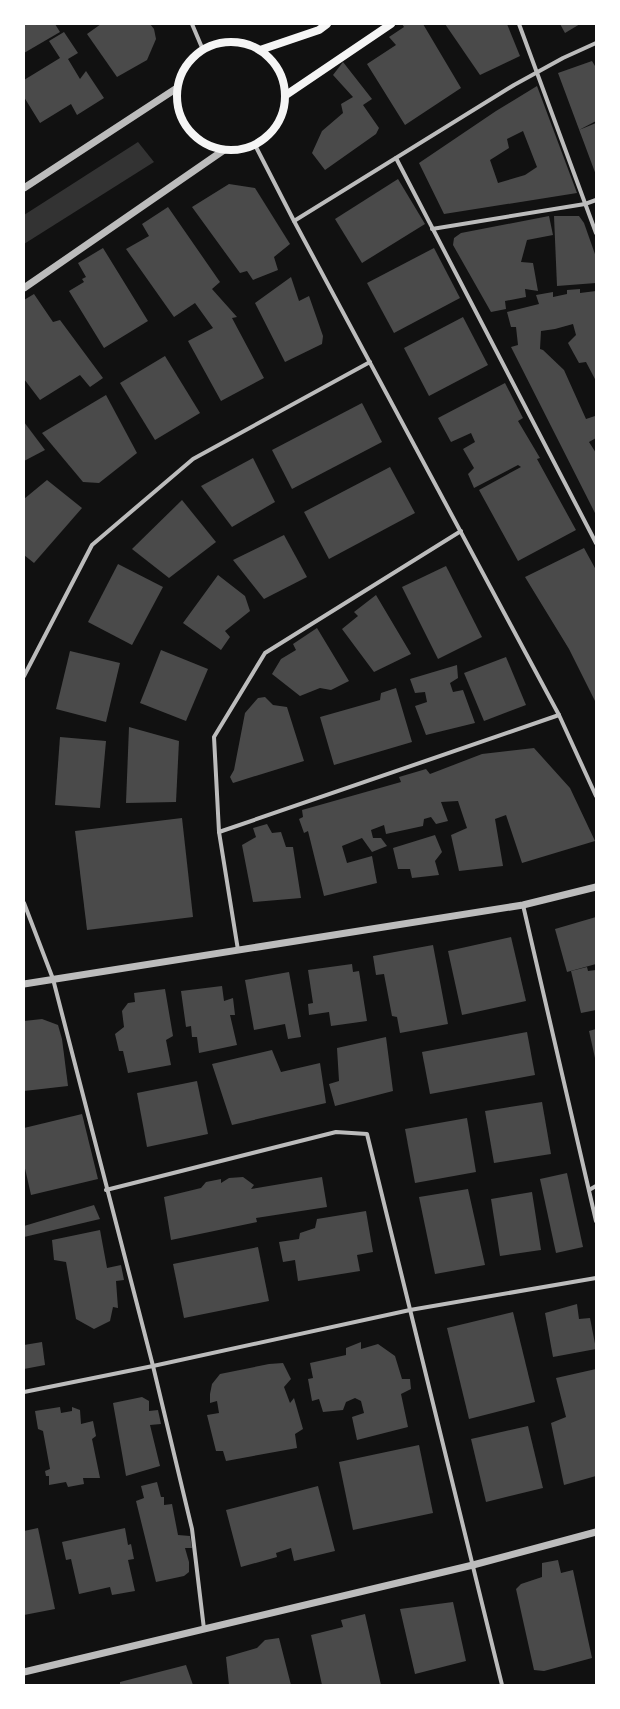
<svg xmlns="http://www.w3.org/2000/svg" width="620" height="1709" viewBox="0 0 620 1709" font-family="Merriweather,serif">
	<style>
		.water { fill: #333 }
		.building { fill: #4a4a4a; fill-rule: evenodd }
		.lines { fill: none; stroke-linecap: round; stroke-linejoin: round }
		.minor { stroke: #bcbcbc; stroke-width: 4 }
		.tertiary { stroke: #bcbcbc; stroke-width: 7 }
		.secondary { stroke: #f5f5f5; stroke-width: 8 }
	</style>
	<rect width="100%" height="100%" fill="#111"/>
	<path class="water" d="M138,142L154,162L24,244V215Z"/>
	<g class="building">
		<path d="M24,24H55L60,32L24,53Z"/>
		<path d="M101,24H150L154,29L156,39L147,60L117,77L87,34Z"/>
		<path d="M402,24H423L461,88L405,125L367,64L396,45L389,37L404,27Z"/>
		<path d="M445,24H507L520,56L480,75Z"/>
		<path d="M560,24H580L565,33Z"/>
		<path d="M64,32L78,53L68,59L80,79L86,71L104,98L77,115L71,104L40,123L24,97V80L60,58L49,41Z"/>
		<path d="M592,61L595,66L596,65V121L579,130L596,123V175L558,73Z"/>
		<path d="M343,62L372,99L363,105L379,128L376,134L325,170L312,153L322,131L343,113L341,104L353,97L333,75Z"/>
		<path d="M537,86L577,193L444,214L419,163L496,111ZM523,131L537,167L525,175L498,183L490,160L509,148L507,139Z"/>
		<path d="M398,179L425,224L362,263L335,219Z"/>
		<path d="M229,184L255,188L290,244L274,257L278,270L253,280L247,271L240,273L192,207Z"/>
		<path d="M168,207L220,282L212,289L237,317L232,318L264,378L221,401L188,341L213,328L195,303L174,317L126,249L149,236L142,224Z"/>
		<path d="M549,216L553,235L527,240L521,262L533,263L538,291L525,289L526,297L505,301L506,309L491,312L453,245L454,238L461,233Z"/>
		<path d="M554,216H579L584,223L596,257V283L557,286Z"/>
		<path d="M103,248L148,321L104,348L69,291L84,282L82,279L86,277L78,263Z"/>
		<path d="M434,248L460,298L394,333L367,283Z"/>
		<path d="M291,277L299,301L309,296L323,336L322,344L285,362L255,303Z"/>
		<path d="M580,289V293L596,291V381L586,362L579,363L568,343L576,335L573,324L555,329L541,331L540,349L543,350L564,370L586,419L595,416L596,418V438L589,442L596,453V515L511,347L518,345L516,327H511L507,312L539,304L536,295L553,292V297L567,294V290Z"/>
		<path d="M34,294L53,322L60,320L103,378L90,387L80,375L40,400L24,379V300Z"/>
		<path d="M463,317L488,365L429,396L404,348Z"/>
		<path d="M165,356L200,413L155,440L120,383Z"/>
		<path d="M505,383L523,418L518,421L540,458L537,459L576,530L518,561L479,490L521,467L518,465L474,488L468,474L474,468L463,449L475,442L471,433L451,442L438,418Z"/>
		<path d="M106,395L137,453L99,483L83,482L42,433Z"/>
		<path d="M362,403L382,442L292,489L272,450Z"/>
		<path d="M24,422L45,450L24,461Z"/>
		<path d="M253,458L275,502L232,527L201,486Z"/>
		<path d="M390,467L415,513L329,559L304,512Z"/>
		<path d="M47,480L82,508L34,563L24,555V499Z"/>
		<path d="M182,500L216,542L169,578L132,549Z"/>
		<path d="M284,535L307,577L264,599L233,560Z"/>
		<path d="M584,548L596,570V703L569,649L525,577Z"/>
		<path d="M118,564L163,587L132,645L88,622Z"/>
		<path d="M446,566L482,637L438,659L402,587Z"/>
		<path d="M218,575L245,596L250,611L225,631L230,637L221,650L183,623Z"/>
		<path d="M376,595L411,654L374,672L342,629L358,616L354,612Z"/>
		<path d="M317,628L349,681L331,690L320,688L300,696L272,674L281,659L296,650L293,644Z"/>
		<path d="M161,650L208,669L186,721L140,703Z"/>
		<path d="M70,651L120,663L106,722L56,709Z"/>
		<path d="M506,657L526,705L484,721L464,673Z"/>
		<path d="M457,665L458,678L450,683L453,692L463,690L475,723L426,735L415,706L427,702L425,692L415,693L410,679Z"/>
		<path d="M396,688L412,742L334,765L320,717L380,700L381,693Z"/>
		<path d="M265,697L273,705L287,707L304,761L233,783L230,777L234,770L245,713L258,698Z"/>
		<path d="M129,727L179,741L176,802L126,803Z"/>
		<path d="M60,737L106,741L100,808L55,805Z"/>
		<path d="M534,748L570,788L595,841L522,863L506,815L495,819L503,866L459,871L451,835L467,828L458,801L441,802L448,821L436,824L431,817L424,819L423,826L386,834L384,825L371,830L373,838H381L387,846L372,852L362,838L342,846L347,863L372,856L377,883L324,896L308,831L304,833L299,819L303,817L302,810L401,782L399,777L426,769L430,774L482,754Z"/>
		<path d="M182,818L193,917L87,930L75,831Z"/>
		<path d="M267,824L272,833L281,832L286,847H293L301,898L253,902L242,845L256,837L253,828Z"/>
		<path d="M435,835L442,852L435,861L439,875L412,878L410,869H398L393,848Z"/>
		<path d="M596,917V964L567,972L555,929Z"/>
		<path d="M511,937L526,1001L462,1015L448,951Z"/>
		<path d="M433,945L448,1024L400,1033L397,1017L392,1016L384,974L376,975L373,956Z"/>
		<path d="M352,964L353,972L359,971L367,1021L331,1026L329,1012L309,1015L308,1004L313,1003L308,970Z"/>
		<path d="M587,967L588,971L596,970V1010L581,1013L571,971Z"/>
		<path d="M289,972L301,1037L288,1039L285,1024L254,1030L245,980Z"/>
		<path d="M222,986L224,1001L233,998L235,1015H230L237,1045L199,1053L197,1037H192L191,1026L186,1027L181,991Z"/>
		<path d="M165,989L173,1036L166,1040L171,1065L128,1073L123,1051H119L115,1034L124,1027L122,1011L128,1003L135,1002L134,993Z"/>
		<path d="M42,1019L58,1025L62,1039L68,1086L24,1091V1021Z"/>
		<path d="M596,1029V1058H595L589,1031Z"/>
		<path d="M527,1032L535,1075L430,1094L422,1052Z"/>
		<path d="M386,1037L393,1091L335,1106L329,1084L339,1081L337,1048Z"/>
		<path d="M272,1050L281,1072L320,1063L326,1103L232,1125L212,1064Z"/>
		<path d="M197,1081L208,1134L147,1147L137,1093Z"/>
		<path d="M542,1102L551,1154L494,1163L485,1111Z"/>
		<path d="M82,1114L98,1179L31,1195L24,1164V1128Z"/>
		<path d="M467,1118L476,1172L415,1183L405,1129Z"/>
		<path d="M567,1173L583,1247L556,1253L540,1179Z"/>
		<path d="M243,1177L254,1185L251,1189L322,1177L327,1207L256,1218L257,1222L171,1240L164,1197L201,1188L206,1182L221,1179V1183L229,1178Z"/>
		<path d="M468,1189L485,1265L435,1274L419,1197Z"/>
		<path d="M532,1192L541,1250L500,1256L491,1199Z"/>
		<path d="M94,1205L100,1219L24,1237V1226Z"/>
		<path d="M366,1211L373,1252L357,1255L360,1271L298,1281L295,1260L283,1262L279,1242L299,1239L300,1233L315,1228L317,1219Z"/>
		<path d="M100,1230L107,1268L121,1265L124,1280L116,1281L118,1308L113,1307L110,1321L94,1329L76,1319L66,1262L54,1260L52,1240Z"/>
		<path d="M258,1247L269,1301L184,1318L173,1264Z"/>
		<path d="M577,1304L579,1319L590,1318L596,1349L553,1357L545,1313Z"/>
		<path d="M513,1312L535,1402L469,1419L447,1328Z"/>
		<path d="M42,1342L45,1365L24,1369V1345Z"/>
		<path d="M361,1342V1349L378,1344L395,1356L402,1379H410L411,1389L401,1394L408,1427L357,1440L352,1417L364,1413L361,1401L355,1398L346,1402L343,1410L323,1412L319,1399L312,1401L308,1379L313,1378L310,1363L346,1355V1348Z"/>
		<path d="M283,1363L291,1379L284,1387L290,1403L294,1398L303,1429L295,1434L297,1448L226,1461L223,1451H216L207,1415L219,1413L217,1401L210,1403V1394L212,1384L220,1374L269,1364Z"/>
		<path d="M596,1369V1476L564,1485L551,1423L566,1417L556,1378Z"/>
		<path d="M142,1397L149,1401V1411L158,1410L161,1424L150,1425L160,1466L126,1476L113,1403Z"/>
		<path d="M60,1407L61,1413L72,1411V1407L80,1410L81,1424L93,1421L96,1436L92,1439L100,1478H83L84,1484L68,1487L66,1482L49,1485V1476H46L45,1471L50,1469L43,1431L38,1429L35,1411Z"/>
		<path d="M528,1426L543,1488L486,1502L471,1439Z"/>
		<path d="M419,1445L433,1513L353,1530L339,1462Z"/>
		<path d="M157,1482L161,1497H164V1505L172,1504L178,1535L190,1536L192,1548H185L189,1562V1572L184,1576L156,1582L136,1501L144,1498L141,1486Z"/>
		<path d="M318,1486L335,1551L294,1561L291,1548L276,1553L277,1557L241,1567L226,1510Z"/>
		<path d="M38,1528L55,1609L24,1615V1531Z"/>
		<path d="M125,1528L128,1545L131,1544L134,1559L128,1560L135,1591L112,1595L110,1587L79,1594L71,1559L66,1560L62,1542Z"/>
		<path d="M558,1560L561,1573L573,1570L592,1658L544,1671L534,1670L516,1589L521,1584L542,1577V1563Z"/>
		<path d="M453,1602L466,1661L415,1674L400,1609Z"/>
		<path d="M365,1614L381,1685H322L311,1635L343,1627L341,1620Z"/>
		<path d="M279,1638L291,1685H229L226,1657L257,1648L265,1640Z"/>
		<path d="M186,1665L193,1685H120V1682Z"/>
	</g>
	<g class="lines">
		<g class="minor">
			<path d="M192,24L203,50"/>
			<path d="M519,24L596,233"/>
			<path d="M255,145L294,221L559,715L596,796"/>
			<path d="M396,158L596,543"/>
			<path d="M294,221L514,85L563,58L596,43"/>
			<path d="M432,229L585,204L596,200"/>
			<path d="M24,676L92,545L193,459L370,362"/>
			<path d="M219,832L559,715"/>
			<path d="M24,903L53,979L153,1366L192,1529L204,1629"/>
			<path d="M523,905L596,1221"/>
			<path d="M238,950L219,832L214,737L265,653L461,531"/>
			<path d="M106,1190L336,1132L367,1134L502,1685"/>
			<path d="M589,1190L596,1186"/>
			<path d="M24,1392L153,1366L410,1310L596,1278"/>
		</g>
		<g class="tertiary">
			<path d="M24,188L177,88"/>
			<path d="M24,288L224,150"/>
			<path d="M24,984L523,905L596,887"/>
			<path d="M24,1672L473,1565L596,1532"/>
		</g>
		<g class="secondary">
			<circle cx="231" cy="96" r="54"/>
			<path d="M260,50L319,30L327,24"/>
			<path d="M286,95L391,24"/>
		</g>
	</g>
	<rect width="620" height="1709" fill="none" stroke="#ffffff" stroke-width="50"/>
</svg>
